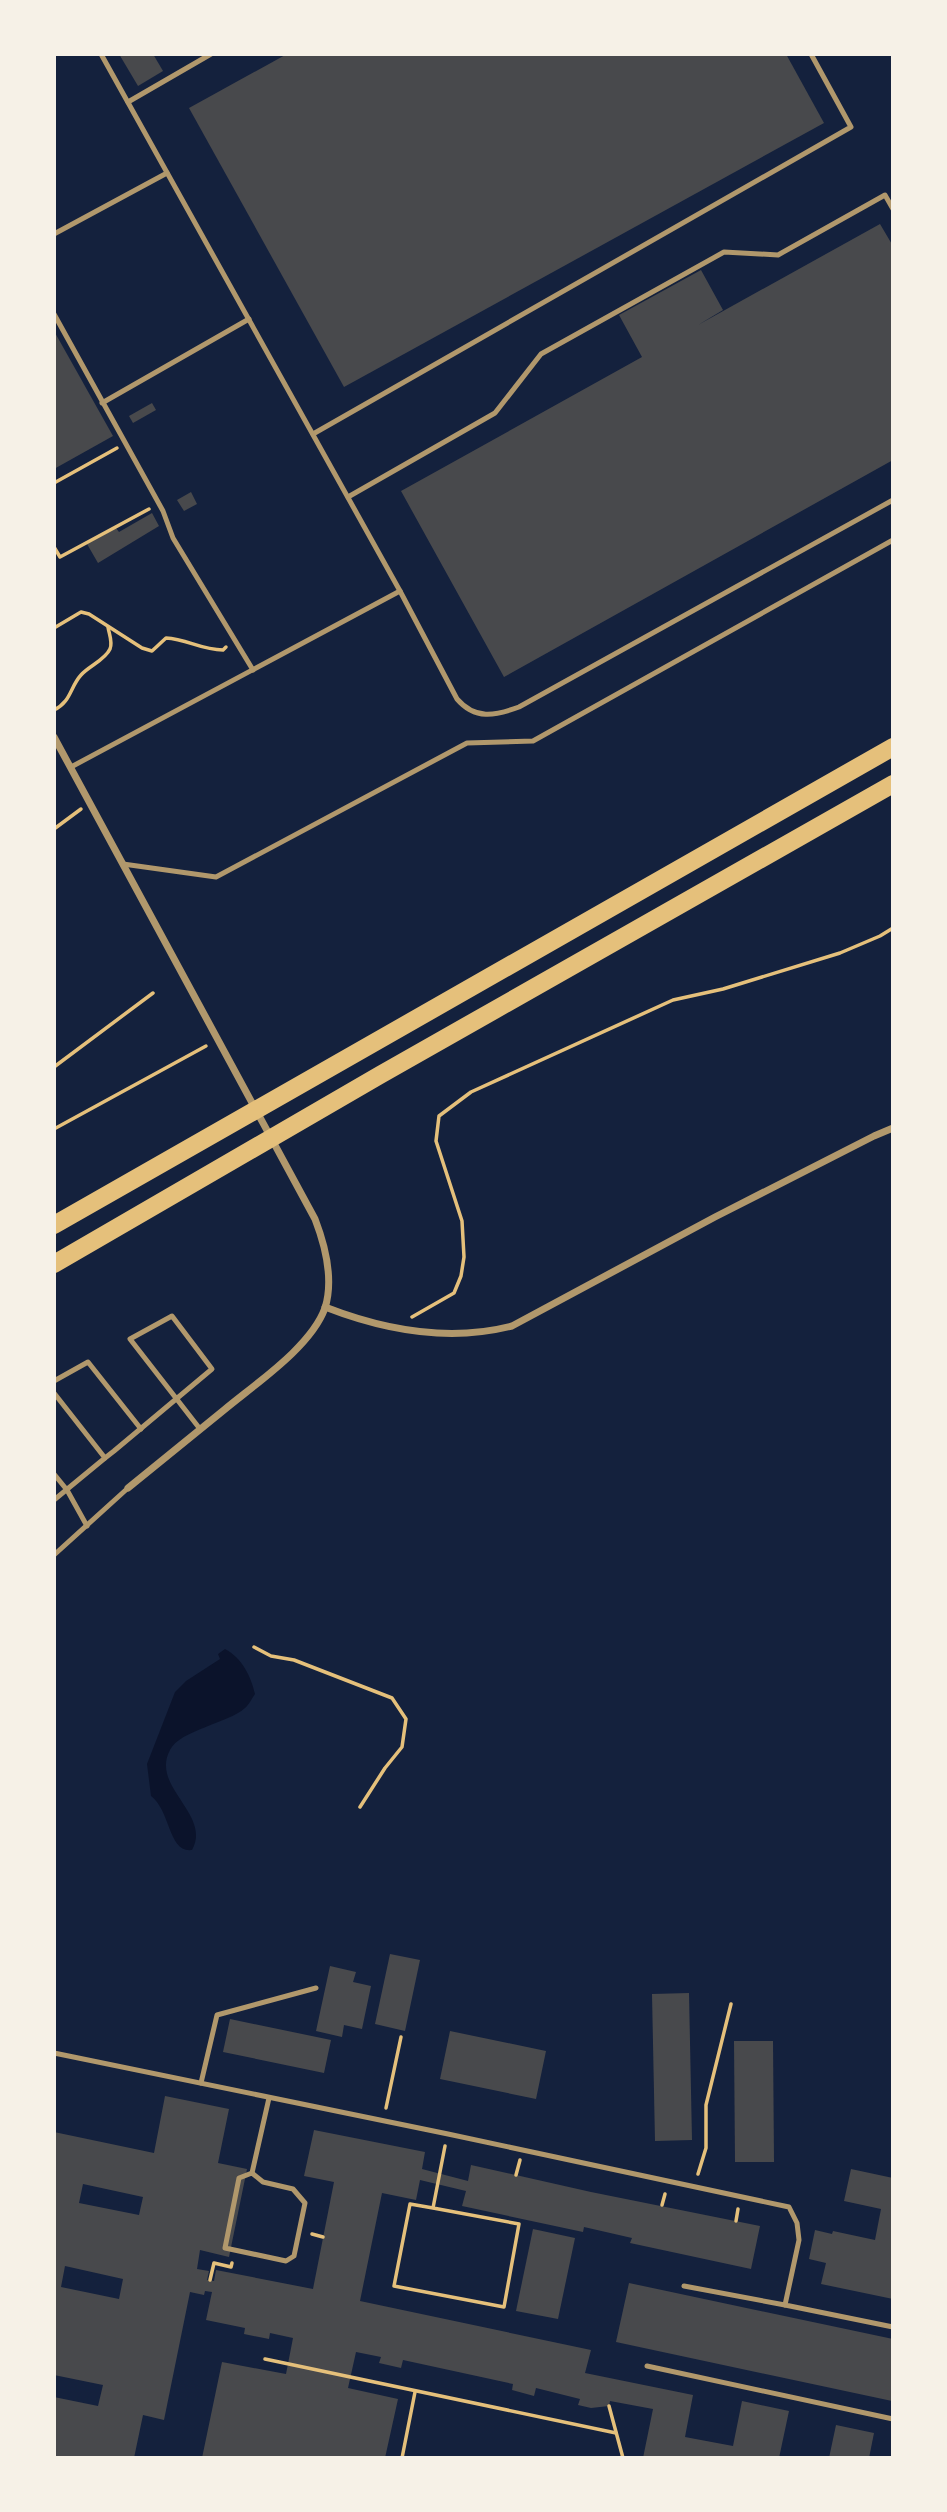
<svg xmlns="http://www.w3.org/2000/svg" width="947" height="2512" viewBox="0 0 947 2512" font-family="Commissioner,sans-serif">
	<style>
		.water { fill: #0b132b }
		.building { fill: #48494c; fill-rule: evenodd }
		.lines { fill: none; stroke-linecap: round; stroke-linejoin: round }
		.path { stroke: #e5c07b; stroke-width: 3.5 }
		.service { stroke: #b1986c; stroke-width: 5 }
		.minor { stroke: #b1986c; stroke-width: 7 }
		.motorway { stroke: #e5c07b; stroke-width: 18 }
	</style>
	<rect width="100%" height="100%" fill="#14213d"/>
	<path class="water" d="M225,1649C242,1658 251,1676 255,1694C252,1698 249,1705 245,1708C229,1723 180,1730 170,1750C150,1787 212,1814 192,1850C168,1853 171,1811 151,1796L147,1764L175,1692L186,1681L220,1659L218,1654Z"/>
	<g class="building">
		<path d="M119,54H153L163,71L138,86Z"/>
		<path d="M287,54H786L824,123L344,387L189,108Z"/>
		<path d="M880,224L893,246V460L504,677L401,491L642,357L619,315L701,270L723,310L698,325Z"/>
		<path d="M54,331L113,436L54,469Z"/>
		<path d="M152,403L156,410L133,423L129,416Z"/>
		<path d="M191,492L197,504L184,511L177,500Z"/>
		<path d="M152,513L159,526L98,563L87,544L116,528L119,532Z"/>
		<path d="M390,1954L420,1960L405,2031L375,2024Z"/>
		<path d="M330,1966L356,1972L353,1982L371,1986L362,2029L344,2025L342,2037L316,2031Z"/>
		<path d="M689,1993L692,2140L655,2141L652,1994Z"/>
		<path d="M230,2019L331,2040L324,2073L223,2052Z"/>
		<path d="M450,2031L546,2051L536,2099L440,2079Z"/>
		<path d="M734,2041H773L774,2162H735Z"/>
		<path d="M165,2096L229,2109L218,2163L247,2169L229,2257L200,2250L197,2269L209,2271L207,2280L214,2281L216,2270L313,2289L334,2182L304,2176L314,2130L425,2152L422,2169L468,2181L471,2165L591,2192L760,2226L751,2269L630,2243L632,2238L584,2227L583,2232L462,2206L466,2191L420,2180L416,2200L382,2193L360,2301L591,2350L585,2373L693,2395L685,2437L733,2446L742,2401L789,2411L779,2458H643L653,2409L610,2401L609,2406L591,2408L578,2405L580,2399L536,2388L534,2396L512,2390L513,2384L403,2360L401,2368L379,2363L381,2357L356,2352L348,2388L398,2399L385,2458H202L222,2362L286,2374L293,2338L270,2333L269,2339L244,2334L245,2328L206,2320L212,2292L205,2291L204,2295L190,2292L164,2420L143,2415L134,2458H54V2397L98,2406L103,2385L54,2375V2132L154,2153ZM83,2184L143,2197L139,2215L79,2203ZM65,2266L123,2279L119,2299L61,2287Z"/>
		<path d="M851,2169L893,2178V2299L821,2284L826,2263L809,2259L815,2230L832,2234L833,2231L875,2240L881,2209L844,2201Z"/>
		<path d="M533,2229L575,2238L558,2319L516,2311Z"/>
		<path d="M629,2283L893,2339L892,2401L616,2342Z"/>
		<path d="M836,2425L874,2433L869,2458H829Z"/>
	</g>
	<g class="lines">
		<g class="path">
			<path d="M54,483L117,448"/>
			<path d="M54,547L60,557L149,509"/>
			<path d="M54,628L81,612L89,614L142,648L152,651L166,638C187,639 201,650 223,650L226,647"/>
			<path d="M54,710C71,702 70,687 81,675C89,666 105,660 110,649C113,642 109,634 108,627"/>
			<path d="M54,829L81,809"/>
			<path d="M54,1067L153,993"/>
			<path d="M54,1129L206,1046"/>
			<path d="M412,1317L454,1293L461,1276L464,1257L462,1221L436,1141L439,1116L471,1092L673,1000L723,989L840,953L880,936L893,928"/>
			<path d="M254,1647L271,1656L294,1660L392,1698L406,1719L402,1747L385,1768L360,1807"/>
			<path d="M386,2108L401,2037"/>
			<path d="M698,2174L706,2148V2105L731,2004"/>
			<path d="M516,2175L520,2160"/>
			<path d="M662,2205L665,2194"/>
			<path d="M433,2208L519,2224L504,2307L394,2286L410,2204L433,2208L445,2146"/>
			<path d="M736,2221L738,2209"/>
			<path d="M312,2234L323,2237"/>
			<path d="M210,2280L214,2263L231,2267L232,2263"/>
			<path d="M265,2359L616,2433"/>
			<path d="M609,2406L623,2458"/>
			<path d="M402,2458L415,2392"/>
		</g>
		<g class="service">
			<path d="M101,54L400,591L457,699C475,720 495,716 519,707L893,500"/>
			<path d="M128,102L211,54"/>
			<path d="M54,234L167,173"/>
			<path d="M54,314L163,511L173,538L253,670"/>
			<path d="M102,403L249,319"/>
			<path d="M313,434L851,127L811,54"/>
			<path d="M348,497L495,413L541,354L724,252L778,255L885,195L893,209"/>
			<path d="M71,767L400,591"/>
			<path d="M123,864L216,877L467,743L533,741L893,540"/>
			<path d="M54,1381L88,1362L141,1429"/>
			<path d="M54,1393L105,1458L54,1500"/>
			<path d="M105,1458L114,1451L212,1369L172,1316L130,1339L200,1429"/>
			<path d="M54,1474L67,1490L87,1526"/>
			<path d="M54,1555L128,1488"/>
			<path d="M54,2053L448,2134L789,2207L797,2223L799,2240L785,2305L893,2327"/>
			<path d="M201,2083L217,2015L316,1988"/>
			<path d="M252,2173L263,2182L293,2189L305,2203L294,2256L286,2261L225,2248L239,2178L252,2173L269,2098"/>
			<path d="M684,2286L785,2305"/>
			<path d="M647,2366L893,2419"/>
		</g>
		<g class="minor">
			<path d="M54,737L315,1219C325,1245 334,1279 325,1308C311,1347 255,1384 224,1410C192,1436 160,1462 128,1488"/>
			<path d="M325,1307C384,1330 450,1342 512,1326L715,1217L874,1136L893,1128"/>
		</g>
		<g class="motorway">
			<path d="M54,1225L893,747"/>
			<path d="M54,1264L380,1075L893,784"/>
		</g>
	</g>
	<rect width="947" height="2512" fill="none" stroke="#f6f1e7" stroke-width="112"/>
</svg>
